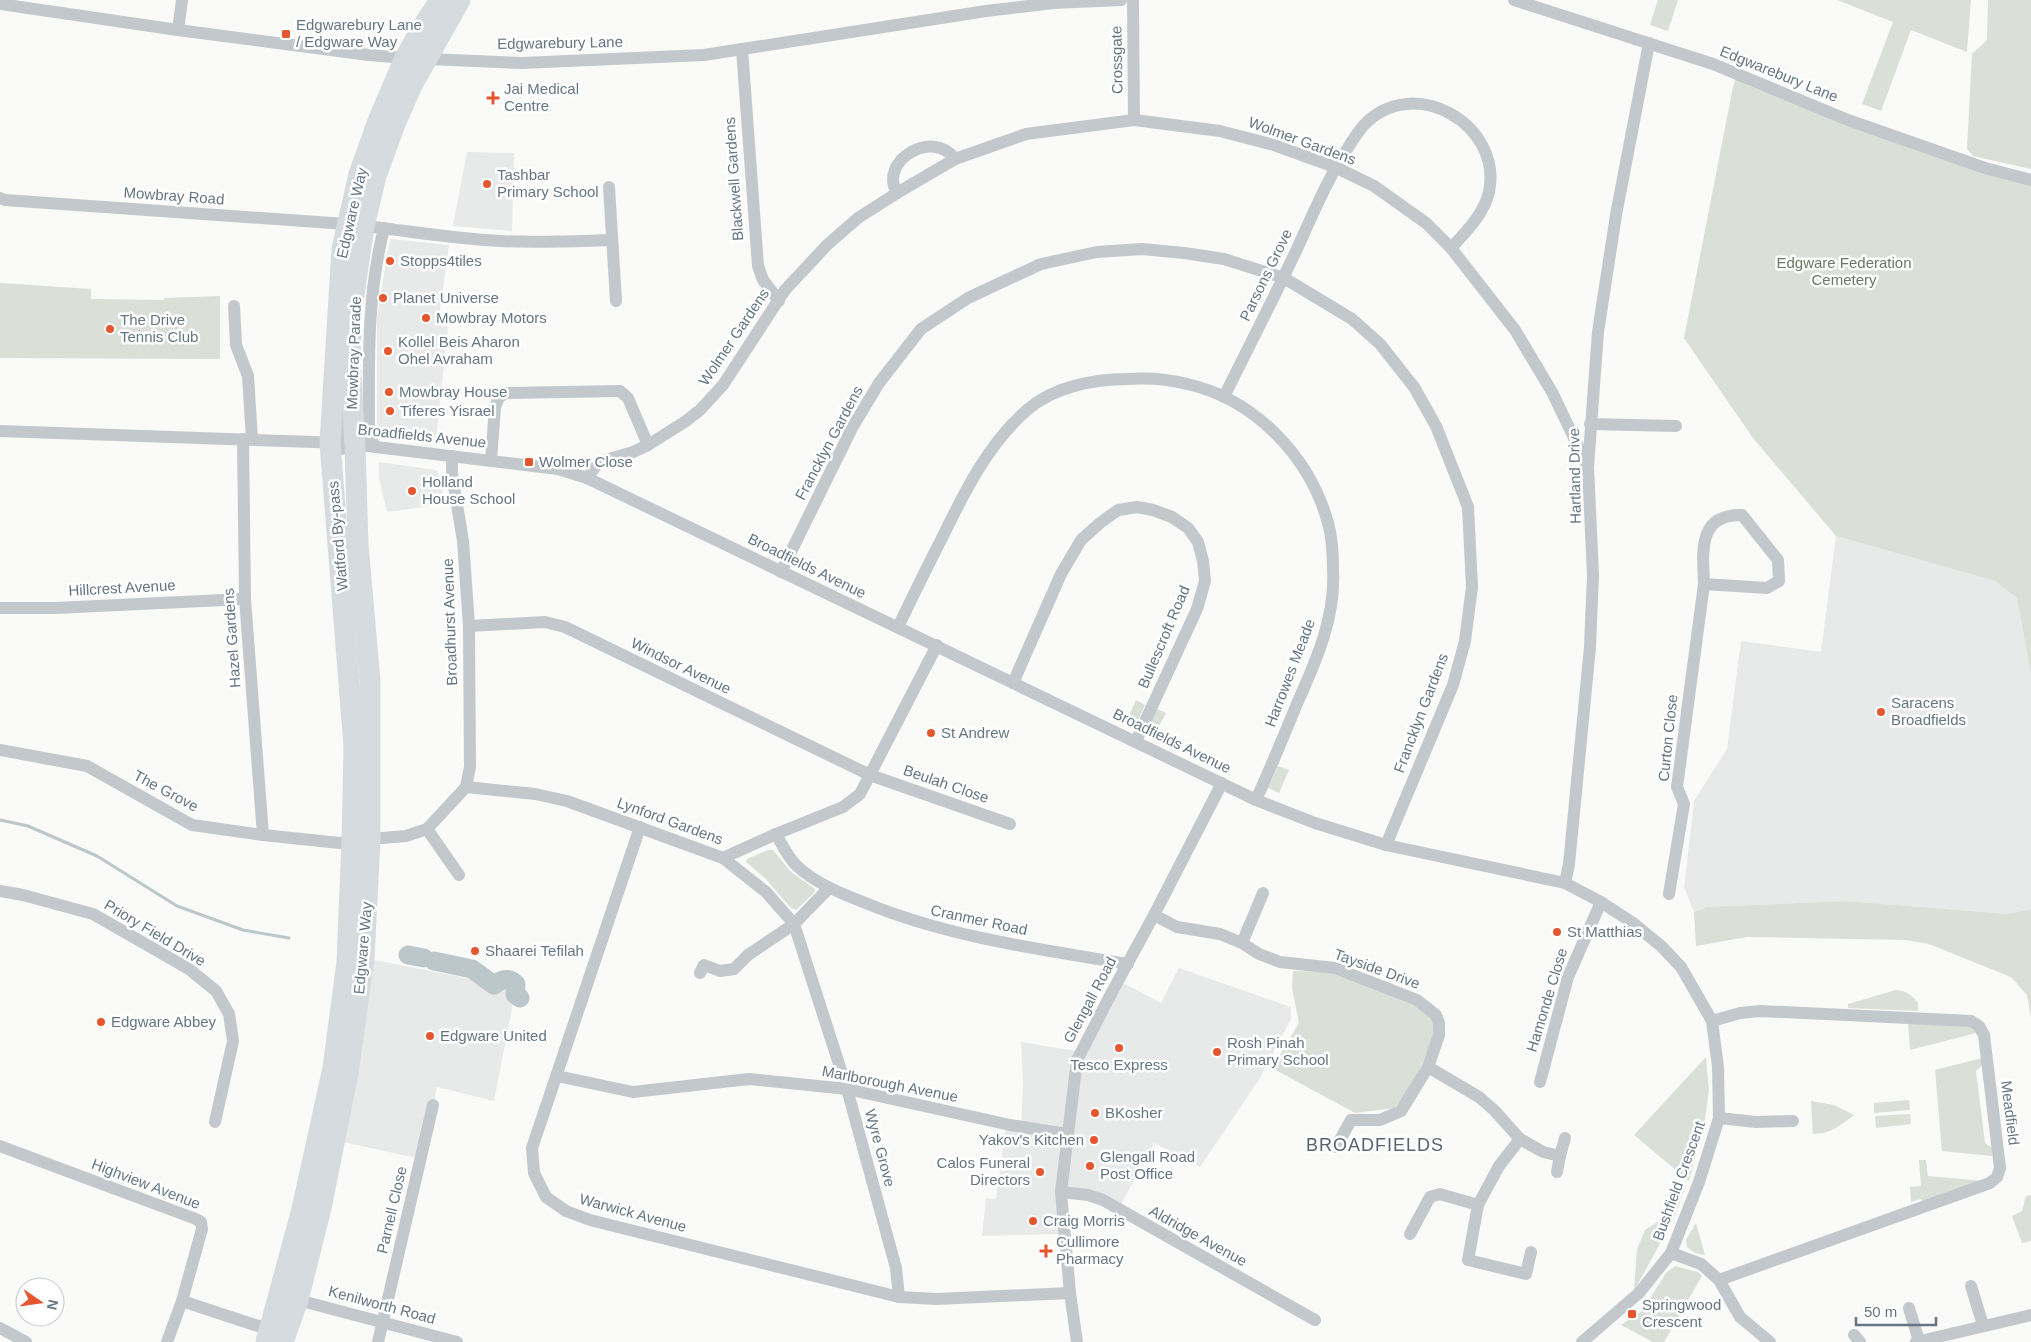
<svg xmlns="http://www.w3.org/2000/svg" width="2031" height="1342" viewBox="0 0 2031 1342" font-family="Helvetica,sans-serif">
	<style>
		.built { fill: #e8e9e9 }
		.green { fill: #dadfd7 }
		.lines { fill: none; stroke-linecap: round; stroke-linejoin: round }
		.stream { stroke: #bbc7cb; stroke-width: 3 }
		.river { stroke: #bbc7cb; stroke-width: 19 }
		.minor { stroke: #c3c8cc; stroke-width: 12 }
		.trunk { stroke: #d6dbdf; stroke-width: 21 }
		.poi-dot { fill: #e4572e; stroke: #fff; stroke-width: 2 }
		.labels { text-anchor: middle; stroke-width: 5; stroke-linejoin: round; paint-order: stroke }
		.poi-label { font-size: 15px; fill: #657683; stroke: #fff; text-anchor: start }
		.street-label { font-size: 15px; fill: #657683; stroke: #fff }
		.park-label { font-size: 15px; fill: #687a64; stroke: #fff }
		.quarter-label { font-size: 18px; letter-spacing: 1px; fill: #57646e; stroke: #fff }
	</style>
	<rect width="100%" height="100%" fill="#fafaf8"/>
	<g class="built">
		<path d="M467,152L514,153L512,231L453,226Z"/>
		<path d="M391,239L449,245L438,323L448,327L436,439L379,432L377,422V317L388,249Z"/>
		<path d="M379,462L436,470L439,475L445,504L387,512L379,478Z"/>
		<path d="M1836,536L1995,581L2017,598L2031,675V909L2008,914L1845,901L1707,907L1694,912L1684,887L1694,801L1727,749L1741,641L1821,652Z"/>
		<path d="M364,958L516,988L494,1101L437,1087L421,1159L334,1140Z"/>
		<path d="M1179,968L1291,1007V1019L1260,1078L1200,1167L1154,1143L1117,1212L1100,1202L1061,1192L1062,1234L982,1236L986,1198L996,1199L1006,1124L1021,1127L1023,1083L1021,1042L1076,1051L1114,978L1161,1003Z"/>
	</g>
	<g class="green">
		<path d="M1658,0H1678L1668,31L1650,25Z"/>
		<path d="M1837,0H1971L1967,52L1911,30L1881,111L1862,104L1893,22Z"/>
		<path d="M1988,0H2031V169L1973,156L1967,149L1972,54L1987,40Z"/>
		<path d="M1737,75L2031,182V675L2017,598L1995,581L1836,536L1753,438L1684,338L1733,87Z"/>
		<path d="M0,283L91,289V299L164,300V298L220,296V359L0,358Z"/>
		<path d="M1136,700L1145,705L1137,722L1128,718Z"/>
		<path d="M1157,709L1166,713L1157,730L1148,726Z"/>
		<path d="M1278,766L1289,770L1279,793L1268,788Z"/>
		<path d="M768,850H773L791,872L815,889L814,893L796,910L791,908L765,878L746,862L747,859Z"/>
		<path d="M1845,901L2008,914L2031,909V1018L2027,995L2011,977L1929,944L1906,940L1747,937L1696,946L1694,912L1707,907Z"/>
		<path d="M1293,971L1332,972L1428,1011L1435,1026L1432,1044L1405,1097L1394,1108L1355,1113L1272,1068L1299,1023L1292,988Z"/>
		<path d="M1896,990C1907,991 1912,995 1918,1003V1011L1848,1008V1004Z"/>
		<path d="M1908,1023L1967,1026L1974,1029L1976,1033L1910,1050Z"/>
		<path d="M1706,1057L1709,1091L1705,1119L1689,1181L1634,1135Z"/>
		<path d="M1982,1058L1983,1064L1976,1071L1985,1143L1992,1148V1156L1942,1151L1935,1070Z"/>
		<path d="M1909,1100L1910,1110L1874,1113V1103Z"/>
		<path d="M1811,1101L1834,1105L1854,1115C1841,1125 1830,1134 1813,1134Z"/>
		<path d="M1910,1114L1911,1124L1876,1128L1875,1116Z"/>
		<path d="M1919,1160H1926L1928,1176L1983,1181L1922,1202L1921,1199L1911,1202L1910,1187L1921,1186Z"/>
		<path d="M1686,1185L1674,1218L1634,1291L1637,1249L1645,1230L1672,1213L1665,1207Z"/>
		<path d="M2031,1195V1241L2022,1243L2012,1216L2022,1211L2026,1196Z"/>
		<path d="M1696,1223L1705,1255L1695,1253L1687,1247L1686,1240Z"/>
		<path d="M1675,1266L1698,1272L1702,1276L1664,1342H1653L1621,1325L1643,1310L1666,1273Z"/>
	</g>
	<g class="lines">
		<path class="stream" d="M0,820L28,826L97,856L177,906L243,930L289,938"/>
		<g class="river">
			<path d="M408,955L424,958"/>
			<path d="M434,961L472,969L494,985C501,980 508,976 516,984L515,994L520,998"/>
		</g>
		<g class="minor">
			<path d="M1133,0L1134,120"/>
			<path d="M1514,0L1713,64L1848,120L1985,168L2031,180"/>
			<path d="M0,4L178,30L369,55L405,58L522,63L704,55L986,11L1053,3L1121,0"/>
			<path d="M178,30L182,0"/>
			<path d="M742,49L758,266L763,280L779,301"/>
			<path d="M609,187L616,301"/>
			<path d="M897,193C878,161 933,128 955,159"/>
			<path d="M0,198L5,200L346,224"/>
			<path d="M359,229L364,226C410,231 455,239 501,241C538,243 575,241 612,240"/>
			<path d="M234,306L236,345L248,376L252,439"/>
			<path d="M1224,397C1248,348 1273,300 1296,251C1313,214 1328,177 1351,143C1355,137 1359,130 1364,125C1413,73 1503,124 1489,192C1484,214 1466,232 1451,248"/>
			<path d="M1590,424L1676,426"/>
			<path d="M0,431L343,443L558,469L587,478L1256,800L1315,823L1386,845L1565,883L1601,902L1633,923L1661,946L1681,967L1712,1021L1718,1067L1719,1118L1699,1182L1671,1253L1639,1293L1582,1342"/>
			<path d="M243,439L245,599L263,835"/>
			<path d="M376,447L369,438C369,364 366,301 384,228"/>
			<path d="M342,449V414L347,400"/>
			<path d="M452,456V474L463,541L469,626L470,767L466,787"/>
			<path d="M491,460L495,407L499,397L506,393L620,391L628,398L648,445"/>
			<path d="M587,478L599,462L633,452L648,445L686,421L700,410L723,385L785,290L827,245L858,218L897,193L955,159L1026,134L1134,120L1220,131L1274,145L1335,167L1374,186L1426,223L1451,248L1515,330L1552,392L1588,467"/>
			<path d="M781,572L852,428L879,383L921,329L968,298L1041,264L1097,252L1142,249L1184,253L1224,259L1284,278L1352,319L1380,344L1414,387L1436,426L1468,507L1472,587L1465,641L1453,685L1386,845"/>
			<path d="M0,608H55L245,599"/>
			<path d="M469,626L545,622L565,627L870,775L1010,824"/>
			<path d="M898,627C912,598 926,569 941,540C964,493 987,445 1027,410C1053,387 1094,379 1127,379C1146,378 1168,379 1187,384C1255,399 1310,457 1328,523C1332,537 1333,555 1333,569C1336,618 1315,663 1296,706C1283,738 1270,769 1256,800"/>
			<path d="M1013,683L1061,574L1081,540L1100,523L1118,510L1137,507L1153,510L1172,517L1188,528L1198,542L1203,561L1205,581L1197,609L1136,741"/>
			<path d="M0,750L87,766L192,825L263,835L340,843L352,842"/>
			<path d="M466,787L535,794L567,801L723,858L776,834L843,807L860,794L937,645"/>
			<path d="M640,827L532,1148L534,1173L546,1197L566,1211L590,1220L899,1297L936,1299L1070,1293"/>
			<path d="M427,829L459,875"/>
			<path d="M776,834C782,844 788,858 797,866C815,883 840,893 863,902C947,937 1038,949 1128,964"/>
			<path d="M370,839L406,836L427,829L466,787"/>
			<path d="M723,858L766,892L794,924L829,888"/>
			<path d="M1565,883L1569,864L1590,647L1593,575L1588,467L1598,332L1616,215L1649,43"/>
			<path d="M0,891L23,895L93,914L189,969L216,991L229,1014L233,1041L215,1122"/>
			<path d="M1669,894L1684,804L1677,787L1704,584L1767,588L1779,581L1778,560L1742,515C1697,514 1703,552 1704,584"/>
			<path d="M1154,915L1177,927L1220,934L1242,943L1259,954L1280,962L1335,968L1417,1000L1436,1015L1439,1023V1035L1428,1067L1401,1111L1380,1120H1351L1336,1147"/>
			<path d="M1242,943L1263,893"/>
			<path d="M700,973L704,965L720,971L734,969L748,955L794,924L847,1089L896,1268L899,1297"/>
			<path d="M1712,1021L1740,1013L1760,1011L1971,1021L1979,1026L1984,1035L2000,1168L1997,1177L1990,1183L1719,1280"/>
			<path d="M1428,1067L1479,1097L1494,1110L1520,1139L1543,1152L1560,1156L1565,1138"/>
			<path d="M557,1076L633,1092L749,1079L847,1089L1010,1125L1067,1134"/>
			<path d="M1540,1082L1568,977L1601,902"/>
			<path d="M1719,1118L1756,1122L1793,1121"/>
			<path d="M1520,1139L1499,1166L1478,1205L1468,1260L1526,1274L1531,1252"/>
			<path d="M0,1146L196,1219L201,1222L202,1229L182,1301L167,1342"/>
			<path d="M1557,1172L1560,1156"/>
			<path d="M1061,1192L1088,1195L1103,1200L1315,1320"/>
			<path d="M1410,1234L1430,1197L1440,1194L1478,1205"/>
			<path d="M1671,1253L1701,1264L1719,1280L1740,1317L1770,1342"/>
			<path d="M1971,1286L1983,1325"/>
			<path d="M298,1300L457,1342"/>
			<path d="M182,1301L258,1326L271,1325"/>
			<path d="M1909,1308L1919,1341"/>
			<path d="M0,1328L26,1342"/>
			<path d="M1854,1335L1860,1342"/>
			<path d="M378,1342L433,1105"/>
			<path d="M1077,1342L1070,1293L1061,1192L1077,1060L1112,992L1154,915L1222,783"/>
			<path d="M1916,1342L2031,1315"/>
		</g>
		<g class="trunk">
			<path d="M266,1342L302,1209L333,1068L347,962L352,842L354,746L330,443L342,249L359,174L378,121L405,58L421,29L440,0"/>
			<path d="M283,1342L298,1300L321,1208L348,1073L364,958L370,839V681L358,545L355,446L350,358L352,308L364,226L376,176L395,124L412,85L460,0"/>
		</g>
	</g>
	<g class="poi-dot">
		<rect x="281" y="29" width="10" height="10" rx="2.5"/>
		<path d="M490.5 90.5h5v5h5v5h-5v5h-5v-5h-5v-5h5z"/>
		<circle cx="487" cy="184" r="5"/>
		<circle cx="390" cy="261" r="5"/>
		<circle cx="383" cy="298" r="5"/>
		<circle cx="426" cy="318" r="5"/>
		<circle cx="110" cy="329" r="5"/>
		<circle cx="388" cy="351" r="5"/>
		<circle cx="389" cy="392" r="5"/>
		<circle cx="390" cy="411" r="5"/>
		<rect x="524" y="457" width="10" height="10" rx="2.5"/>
		<circle cx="412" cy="491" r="5"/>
		<circle cx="1881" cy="712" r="5"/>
		<circle cx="931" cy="733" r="5"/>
		<circle cx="1557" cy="932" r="5"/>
		<circle cx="475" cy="951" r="5"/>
		<circle cx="101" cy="1022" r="5"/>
		<circle cx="430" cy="1036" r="5"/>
		<circle cx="1119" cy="1048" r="5"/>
		<circle cx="1217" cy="1052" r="5"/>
		<circle cx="1095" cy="1113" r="5"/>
		<circle cx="1094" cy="1140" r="5"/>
		<circle cx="1090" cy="1166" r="5"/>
		<circle cx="1040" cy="1172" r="5"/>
		<circle cx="1033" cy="1221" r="5"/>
		<path d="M1043.5 1243.5h5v5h5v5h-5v5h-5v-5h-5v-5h5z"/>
		<rect x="1627" y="1309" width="10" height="10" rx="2.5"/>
	</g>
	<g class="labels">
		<g class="poi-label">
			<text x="296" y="30">Edgwarebury Lane<tspan x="296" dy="17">/ Edgware Way</tspan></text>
			<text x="504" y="94">Jai Medical<tspan x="504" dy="17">Centre</tspan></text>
			<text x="497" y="180">Tashbar<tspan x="497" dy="17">Primary School</tspan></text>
			<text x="400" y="266">Stopps4tiles</text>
			<text x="393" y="303">Planet Universe</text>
			<text x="436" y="323">Mowbray Motors</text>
			<text x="120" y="325">The Drive<tspan x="120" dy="17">Tennis Club</tspan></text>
			<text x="398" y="347">Kollel Beis Aharon<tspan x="398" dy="17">Ohel Avraham</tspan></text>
			<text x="399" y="397">Mowbray House</text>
			<text x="400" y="416">Tiferes Yisrael</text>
			<text x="539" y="467">Wolmer Close</text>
			<text x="422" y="487">Holland<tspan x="422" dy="17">House School</tspan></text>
			<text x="1891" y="708">Saracens<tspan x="1891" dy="17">Broadfields</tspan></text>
			<text x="941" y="738">St Andrew</text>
			<text x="1567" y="937">St Matthias</text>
			<text x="485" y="956">Shaarei Tefilah</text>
			<text x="111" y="1027">Edgware Abbey</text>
			<text x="440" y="1041">Edgware United</text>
			<text x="1227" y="1048">Rosh Pinah<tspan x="1227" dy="17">Primary School</tspan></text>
			<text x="1119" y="1070" text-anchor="middle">Tesco Express</text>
			<text x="1105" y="1118">BKosher</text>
			<text x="1084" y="1145" text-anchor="end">Yakov's Kitchen</text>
			<text x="1100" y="1162">Glengall Road<tspan x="1100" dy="17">Post Office</tspan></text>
			<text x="1030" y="1168" text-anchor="end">Calos Funeral<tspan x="1030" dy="17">Directors</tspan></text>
			<text x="1043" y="1226">Craig Morris</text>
			<text x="1056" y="1247">Cullimore<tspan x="1056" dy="17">Pharmacy</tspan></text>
			<text x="1642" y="1310">Springwood<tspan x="1642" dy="17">Crescent</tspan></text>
		</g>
		<g class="street-label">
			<text transform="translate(560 43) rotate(-1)" y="5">Edgwarebury Lane</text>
			<text transform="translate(1117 60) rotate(-91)" y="5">Crossgate</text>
			<text transform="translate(1779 74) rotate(22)" y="5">Edgwarebury Lane</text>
			<text transform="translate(1302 141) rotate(20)" y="5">Wolmer Gardens</text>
			<text transform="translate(734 179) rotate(-94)" y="5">Blackwell Gardens</text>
			<text transform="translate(174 196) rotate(4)" y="5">Mowbray Road</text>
			<text transform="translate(352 213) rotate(-77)" y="5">Edgware Way</text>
			<text transform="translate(1266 275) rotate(-64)" y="5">Parsons Grove</text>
			<text transform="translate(734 337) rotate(-56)" y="5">Wolmer Gardens</text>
			<text transform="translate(354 353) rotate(-88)" y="5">Mowbray Parade</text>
			<text transform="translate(422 436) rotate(6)" y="5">Broadfields Avenue</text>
			<text transform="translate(829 443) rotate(-62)" y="5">Francklyn Gardens</text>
			<text transform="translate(1575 476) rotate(-91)" y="5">Hartland Drive</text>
			<text transform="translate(338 536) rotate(-95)" y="5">Watford By-pass</text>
			<text transform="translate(807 566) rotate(26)" y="5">Broadfields Avenue</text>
			<text transform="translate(122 588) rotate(-3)" y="5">Hillcrest Avenue</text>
			<text transform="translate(450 622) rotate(-92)" y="5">Broadhurst Avenue</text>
			<text transform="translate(1164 637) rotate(-67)" y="5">Bullescroft Road</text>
			<text transform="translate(232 638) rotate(-94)" y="5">Hazel Gardens</text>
			<text transform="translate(681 666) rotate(26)" y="5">Windsor Avenue</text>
			<text transform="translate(1290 673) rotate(-69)" y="5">Harrowes Meade</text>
			<text transform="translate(1421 713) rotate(-69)" y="5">Francklyn Gardens</text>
			<text transform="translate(1668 738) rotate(-84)" y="5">Curton Close</text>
			<text transform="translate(1172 741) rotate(26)" y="5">Broadfields Avenue</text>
			<text transform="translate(946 784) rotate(19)" y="5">Beulah Close</text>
			<text transform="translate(166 791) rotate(28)" y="5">The Grove</text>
			<text transform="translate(670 821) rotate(20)" y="5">Lynford Gardens</text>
			<text transform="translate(979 920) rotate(12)" y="5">Cranmer Road</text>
			<text transform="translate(155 933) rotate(31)" y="5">Priory Field Drive</text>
			<text transform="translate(363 948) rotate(-85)" y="5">Edgware Way</text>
			<text transform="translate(1377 969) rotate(20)" y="5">Tayside Drive</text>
			<text transform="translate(1090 1000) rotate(-62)" y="5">Glengall Road</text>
			<text transform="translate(1547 1000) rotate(-73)" y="5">Hamonde Close</text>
			<text transform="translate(890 1084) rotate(11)" y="5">Marlborough Avenue</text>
			<text transform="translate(2010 1113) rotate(83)" y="5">Meadfield</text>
			<text transform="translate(880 1148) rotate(75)" y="5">Wyre Grove</text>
			<text transform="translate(1679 1181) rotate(-70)" y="5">Bushfield Crescent</text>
			<text transform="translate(146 1184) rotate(21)" y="5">Highview Avenue</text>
			<text transform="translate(392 1210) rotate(-77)" y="5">Parnell Close</text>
			<text transform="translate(633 1213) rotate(15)" y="5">Warwick Avenue</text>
			<text transform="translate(1198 1236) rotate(29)" y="5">Aldridge Avenue</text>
			<text transform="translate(382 1305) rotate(15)" y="5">Kenilworth Road</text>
		</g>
		<g class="park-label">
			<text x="1844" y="268">Edgware Federation<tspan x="1844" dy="17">Cemetery</tspan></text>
		</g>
		<g class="quarter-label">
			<text x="1375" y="1151">BROADFIELDS</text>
		</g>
	</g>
	<g transform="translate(40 1302) rotate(103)"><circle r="24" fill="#ffffff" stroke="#c1c8cd"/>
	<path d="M0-4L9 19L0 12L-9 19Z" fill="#e4572e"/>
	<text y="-8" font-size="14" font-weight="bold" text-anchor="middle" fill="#657683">N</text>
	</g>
	<path d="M1856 1317v8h80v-8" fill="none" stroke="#657683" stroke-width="2.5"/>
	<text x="1864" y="1317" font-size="15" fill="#657683" stroke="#ffffff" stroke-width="4" paint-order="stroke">50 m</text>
</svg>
